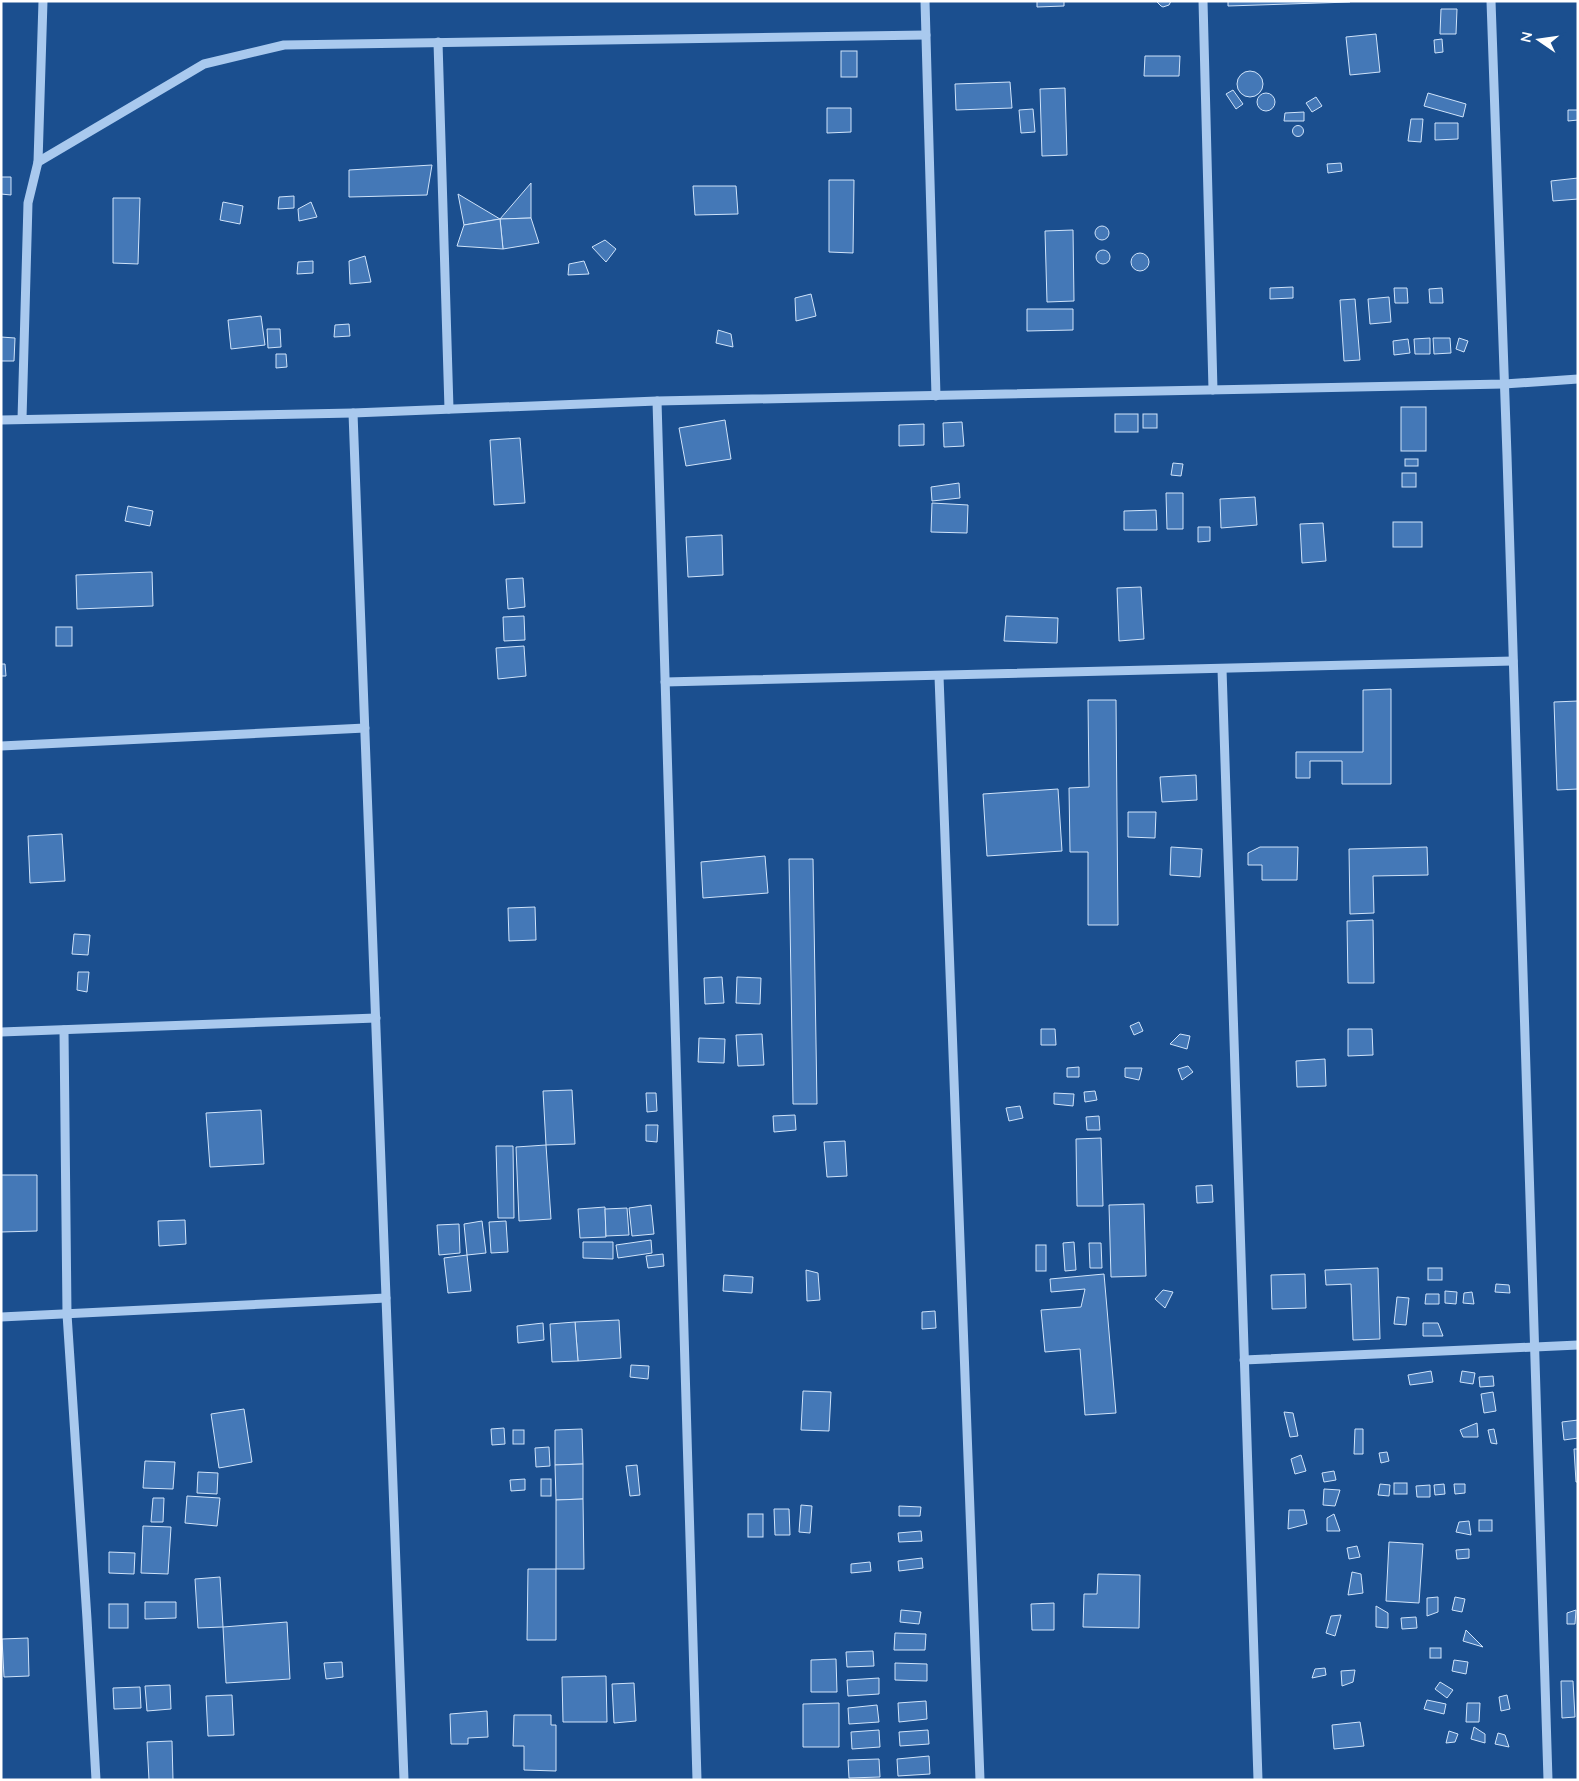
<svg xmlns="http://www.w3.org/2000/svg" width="1579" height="1781" viewBox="0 0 1579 1781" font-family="'Nunito Sans',sans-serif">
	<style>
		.building { fill: #4478b7; stroke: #cfe3fa }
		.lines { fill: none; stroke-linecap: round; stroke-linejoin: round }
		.minor { stroke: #a9c9ee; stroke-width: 9 }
	</style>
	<rect width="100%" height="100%" fill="#1b4f8f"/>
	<g class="building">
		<path d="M1037,1H1064V6L1037,7Z"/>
		<path d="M1156,1H1171L1169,5L1163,7L1161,6Z"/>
		<path d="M1228,1H1350V2L1228,6Z"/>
		<path d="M1441,9H1457L1456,34H1440Z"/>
		<path d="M1376,34L1380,72L1350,75L1346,37Z"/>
		<path d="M1442,39L1443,52L1435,53L1434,40Z"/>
		<rect x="841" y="51" width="16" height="26"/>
		<path d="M1145,56H1180L1179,76H1144Z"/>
		<circle cx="1250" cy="84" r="13"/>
		<path d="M1010,82L1012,108L956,110L955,84Z"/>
		<path d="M1065,88L1067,155L1042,156L1040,89Z"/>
		<path d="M1233,90L1243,104L1236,109L1226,94Z"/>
		<circle cx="1266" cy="102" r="9"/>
		<path d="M1428,93L1466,104L1463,117L1424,106Z"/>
		<path d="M1316,97L1322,106L1312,112L1306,103Z"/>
		<path d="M827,108H851V132L827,133Z"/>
		<path d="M1033,109L1035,132L1021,133L1019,110Z"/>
		<path d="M1568,110H1578V120L1568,121Z"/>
		<path d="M1304,112V121H1284L1285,113Z"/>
		<path d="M1411,119H1423L1421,142L1408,141Z"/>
		<path d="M1435,123H1458V139L1435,140Z"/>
		<circle cx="1298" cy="131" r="5.5"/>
		<path d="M1341,163L1342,171L1328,173L1327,164Z"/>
		<path d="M432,165L427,195L349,197V170Z"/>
		<path d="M1,177H11V195L1,194Z"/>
		<path d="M1578,178V199L1553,201L1551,181Z"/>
		<path d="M829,180H854L853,253L829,252Z"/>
		<path d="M531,183V218L500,219Z"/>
		<path d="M693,186H736L738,214L695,215Z"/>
		<path d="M458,194L500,219L464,225Z"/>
		<path d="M294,196V208L278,209L279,197Z"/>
		<path d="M113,198H140L138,264L113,263Z"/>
		<path d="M223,202L243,206L240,224L220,220Z"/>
		<path d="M311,202L317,217L299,221L298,209Z"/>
		<path d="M531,218L539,243L503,249L500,219Z"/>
		<path d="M500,219L503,249L457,246L464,225Z"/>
		<circle cx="1102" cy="233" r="7"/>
		<path d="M1073,230L1074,301L1047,302L1045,231Z"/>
		<path d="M605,240L616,249L606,262L592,247Z"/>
		<circle cx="1103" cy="257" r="7"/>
		<circle cx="1140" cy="262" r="9"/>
		<path d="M365,256L371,282L350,284L349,261Z"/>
		<path d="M313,261V273L297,274L298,262Z"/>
		<path d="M584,261L589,274L568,275L569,264Z"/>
		<path d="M1293,287V298L1270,299V288Z"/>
		<path d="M1394,288H1407L1408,303H1395Z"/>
		<path d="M1442,288L1443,303H1430L1429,289Z"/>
		<path d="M811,294L816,316L796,321L795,298Z"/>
		<path d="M1389,297L1391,322L1370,324L1368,299Z"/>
		<path d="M1355,299L1360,360L1344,361L1340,300Z"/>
		<path d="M1027,309H1073V330L1027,331Z"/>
		<path d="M261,316L265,345L231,349L228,320Z"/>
		<path d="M349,324L350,336L334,337L335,325Z"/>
		<path d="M267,329H280L281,347L268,348Z"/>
		<path d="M718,330L731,334L733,347L716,343Z"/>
		<path d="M1,337L15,338L14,361H1Z"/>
		<path d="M1430,338V354H1415L1414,339Z"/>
		<path d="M1433,338H1450L1451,353L1434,354Z"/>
		<path d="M1459,338L1468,341L1464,352L1456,349Z"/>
		<path d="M1408,339L1410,353L1394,355L1393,341Z"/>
		<path d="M276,354H286L287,367L276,368Z"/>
		<rect x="1401" y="407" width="25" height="44"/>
		<rect x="1115" y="414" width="23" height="18"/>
		<rect x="1143" y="414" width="14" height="14"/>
		<path d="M725,420L731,459L686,466L679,428Z"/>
		<path d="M962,422L964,446L944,447L943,423Z"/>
		<path d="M924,424V445L899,446V425Z"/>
		<path d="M520,438L525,503L494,505L490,440Z"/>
		<rect x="1405" y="459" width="13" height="7"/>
		<path d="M1173,463L1183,464L1181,476L1171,475Z"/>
		<rect x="1402" y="473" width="14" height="14"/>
		<path d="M959,483L960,498L932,501L931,487Z"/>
		<path d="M1166,493H1183V529H1167Z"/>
		<path d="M1255,497L1257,525L1221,528L1220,499Z"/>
		<path d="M932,503L968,505L967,533L931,532Z"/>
		<path d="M128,506L153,511L150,526L125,521Z"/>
		<path d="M1156,510L1157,530H1124V511Z"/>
		<rect x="1393" y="522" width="29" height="25"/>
		<path d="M1323,523L1326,561L1302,563L1300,524Z"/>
		<path d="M1198,527H1210V541L1198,542Z"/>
		<path d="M722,535L723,575L688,577L686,537Z"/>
		<path d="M152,572L153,606L77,609L76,575Z"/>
		<path d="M523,578L525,607L508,609L506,579Z"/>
		<path d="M1141,587L1144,639L1119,641L1117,588Z"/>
		<path d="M524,616L525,640L504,641L503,617Z"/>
		<path d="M1006,616L1058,618L1057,643L1004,641Z"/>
		<rect x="56" y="627" width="16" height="19"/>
		<path d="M524,646L526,676L498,679L496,648Z"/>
		<path d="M1,664H5L6,676H1Z"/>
		<path d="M1391,689V784H1342V761H1310V778H1296V752H1363V690Z"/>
		<path d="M1088,700H1116L1118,925H1088V852H1070L1069,788L1089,787Z"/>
		<path d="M1578,701V789L1557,790L1554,702Z"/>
		<path d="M1196,775L1197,800L1162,802L1160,777Z"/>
		<path d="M1058,789L1062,851L987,856L983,794Z"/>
		<path d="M1128,812H1156L1155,838L1128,837Z"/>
		<path d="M62,834L65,881L30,883L28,836Z"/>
		<path d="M1171,847L1202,849L1200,877L1170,875Z"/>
		<path d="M1260,847H1298L1297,880H1262V865H1248V853Z"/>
		<path d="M1427,847L1428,875L1373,876L1374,913L1350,914L1349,849Z"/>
		<path d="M765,856L768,893L703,898L701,862Z"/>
		<path d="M789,859H813L817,1104H793Z"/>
		<path d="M535,907L536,940L509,941L508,908Z"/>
		<path d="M1373,920L1374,983H1348L1347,921Z"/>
		<path d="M74,934L90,935L88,955L72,954Z"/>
		<path d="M78,972H89L87,992L77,990Z"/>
		<path d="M722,977L724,1003L705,1004L704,978Z"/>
		<path d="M737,977L761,978L760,1004L736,1003Z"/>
		<path d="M1139,1022L1143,1031L1134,1035L1130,1026Z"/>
		<path d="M1041,1029H1055L1056,1045H1041Z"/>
		<path d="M1348,1029H1372L1373,1055L1348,1056Z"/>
		<path d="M762,1034L764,1065L738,1066L736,1035Z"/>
		<path d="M1180,1034L1190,1036L1187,1049L1170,1044Z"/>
		<path d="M699,1038L725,1039L724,1063L698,1062Z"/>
		<path d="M1325,1059L1326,1086L1297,1087L1296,1061Z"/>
		<path d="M1188,1066L1193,1072L1182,1080L1178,1069Z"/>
		<path d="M1079,1067V1077H1067V1068Z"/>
		<path d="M1125,1068H1142L1139,1080L1125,1077Z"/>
		<path d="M572,1090L575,1144L546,1145L543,1091Z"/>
		<path d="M1095,1091L1097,1100L1085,1102L1084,1092Z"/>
		<path d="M646,1093H656L657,1111L647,1112Z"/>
		<path d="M1054,1093L1074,1094L1073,1106L1054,1104Z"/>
		<path d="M1020,1106L1023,1118L1009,1121L1006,1108Z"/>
		<path d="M261,1110L264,1164L210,1167L206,1113Z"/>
		<path d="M795,1115L796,1130L774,1132L773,1116Z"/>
		<path d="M1099,1116L1100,1130H1087L1086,1117Z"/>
		<path d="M646,1125H658L657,1142L646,1141Z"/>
		<path d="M1101,1138L1103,1206H1077L1076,1139Z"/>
		<path d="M845,1141L847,1176L827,1177L824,1142Z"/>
		<path d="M546,1145L551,1219L519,1221L516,1147Z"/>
		<path d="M496,1146H513L514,1218H498Z"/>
		<path d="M1,1175H37V1231L1,1232Z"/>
		<path d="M1212,1185L1213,1202L1197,1203L1196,1186Z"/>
		<path d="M1144,1204L1146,1276L1111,1277L1109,1205Z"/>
		<path d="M651,1205L654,1234L632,1236L629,1208Z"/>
		<path d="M605,1207L606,1237L580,1238L578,1209Z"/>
		<path d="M627,1208L629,1235L606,1236L605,1209Z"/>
		<path d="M185,1220L186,1244L159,1246L158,1221Z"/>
		<path d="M482,1221L486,1253L467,1255L464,1224Z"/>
		<path d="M506,1221L508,1252L491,1253L489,1222Z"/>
		<path d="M459,1224L460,1253L439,1255L437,1225Z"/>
		<path d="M651,1240L652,1253L618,1258L616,1245Z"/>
		<path d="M583,1242H613V1259L583,1258Z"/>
		<path d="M1074,1242L1076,1270L1065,1271L1063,1243Z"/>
		<path d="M1089,1243H1101L1102,1268H1090Z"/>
		<rect x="1036" y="1245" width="10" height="26"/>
		<path d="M663,1254L664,1266L648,1268L646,1256Z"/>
		<path d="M467,1255L471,1291L448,1293L444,1258Z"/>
		<path d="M1378,1268L1380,1339L1353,1340L1351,1284L1326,1285L1325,1270Z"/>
		<rect x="1428" y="1268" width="14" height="12"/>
		<path d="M806,1270L818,1273L820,1300L807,1301Z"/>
		<path d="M1104,1274L1116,1413L1085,1415L1080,1349L1045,1352L1041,1310L1081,1307L1085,1289L1051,1292L1050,1279Z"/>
		<path d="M1305,1274L1306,1308L1272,1309L1271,1275Z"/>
		<path d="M724,1275L753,1277L752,1293L723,1291Z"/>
		<path d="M1496,1284L1509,1285L1510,1293L1495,1292Z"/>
		<path d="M1163,1290L1173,1292L1165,1308L1155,1299Z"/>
		<path d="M1445,1291L1457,1292L1456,1304L1445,1303Z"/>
		<path d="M1472,1292L1474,1304L1463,1303L1464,1293Z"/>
		<path d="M1426,1294H1439V1304H1425Z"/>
		<path d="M1397,1297L1409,1298L1406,1325L1394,1324Z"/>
		<path d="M935,1311L936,1328L922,1329V1312Z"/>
		<path d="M619,1320L621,1358L578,1361L575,1322Z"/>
		<path d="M575,1322L578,1361L552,1362L550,1324Z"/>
		<path d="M543,1323L544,1340L518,1343L517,1326Z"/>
		<path d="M1423,1323H1438L1443,1336H1423Z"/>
		<path d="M631,1365L649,1366L648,1379L630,1377Z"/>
		<path d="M1431,1371L1433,1382L1410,1385L1408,1375Z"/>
		<path d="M1462,1371L1475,1373L1473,1384L1460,1382Z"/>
		<path d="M1493,1376L1494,1386L1480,1387L1479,1377Z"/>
		<path d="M803,1391L831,1392L829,1431L801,1430Z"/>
		<path d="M1493,1392L1496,1411L1484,1413L1481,1394Z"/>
		<path d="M244,1409L252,1462L219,1468L211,1414Z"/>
		<path d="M1284,1412L1293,1413L1298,1436L1290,1437Z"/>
		<path d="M1578,1420V1438L1564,1440L1562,1422Z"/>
		<path d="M1477,1423L1478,1437H1463L1460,1430Z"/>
		<path d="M504,1428L505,1444L492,1445L491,1429Z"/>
		<path d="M582,1429L583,1464L555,1465V1430Z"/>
		<path d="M1355,1429H1363V1454H1354Z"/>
		<path d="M1494,1429L1497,1444L1491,1443L1488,1430Z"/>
		<rect x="513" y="1430" width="11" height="14"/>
		<path d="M549,1447L550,1466L536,1467L535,1448Z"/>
		<path d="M1574,1449H1578V1482H1576Z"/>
		<path d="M1387,1452L1389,1461L1381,1463L1379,1453Z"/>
		<path d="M1301,1455L1306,1471L1295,1474L1291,1459Z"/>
		<path d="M145,1461L175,1462L173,1489L143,1488Z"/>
		<path d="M583,1464V1499L556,1500L555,1465Z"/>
		<path d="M637,1465L640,1495L630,1496L626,1466Z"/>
		<path d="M1334,1471L1336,1480L1324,1482L1322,1473Z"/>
		<path d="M198,1472L218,1473L217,1494L197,1493Z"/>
		<path d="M525,1479V1490L511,1491L510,1480Z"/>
		<rect x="541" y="1479" width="10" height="17"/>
		<rect x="1394" y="1483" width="13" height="11"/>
		<path d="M1380,1484L1390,1485L1389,1496L1378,1495Z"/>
		<path d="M1444,1484L1445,1494L1435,1495L1434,1485Z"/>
		<path d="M1454,1484H1465V1493L1455,1494Z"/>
		<path d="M1430,1485V1497H1417L1416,1486Z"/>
		<path d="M1324,1489L1340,1490L1335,1506L1323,1505Z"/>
		<path d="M187,1496L220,1498L217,1526L185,1523Z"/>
		<path d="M153,1498H164L163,1522H151Z"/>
		<path d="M583,1499L584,1569H556V1500Z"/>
		<path d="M801,1505L812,1506L810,1533L799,1532Z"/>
		<path d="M899,1506L921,1507L920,1516H899Z"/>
		<path d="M774,1509H789L790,1535H775Z"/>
		<path d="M1289,1510H1304L1307,1524L1288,1529Z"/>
		<rect x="748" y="1514" width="15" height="23"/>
		<path d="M1334,1514L1340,1531H1327V1518Z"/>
		<rect x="1479" y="1520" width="13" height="11"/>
		<path d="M1469,1521L1471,1535L1456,1532L1459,1522Z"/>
		<path d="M143,1526L171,1527L168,1574L141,1573Z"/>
		<path d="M921,1531L922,1541L899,1542L898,1533Z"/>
		<path d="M1389,1542L1423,1544L1419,1603L1386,1601Z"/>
		<path d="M1357,1546L1360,1557L1349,1559L1347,1548Z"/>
		<path d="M1469,1549V1558L1457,1559L1456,1550Z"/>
		<path d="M109,1552L135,1553L134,1574L109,1573Z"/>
		<path d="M922,1558L923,1568L899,1571L898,1561Z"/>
		<path d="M870,1562L871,1571L851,1573V1564Z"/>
		<path d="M528,1569H556V1640H527Z"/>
		<path d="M1352,1572L1361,1574L1363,1593L1348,1595Z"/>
		<path d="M1098,1574L1140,1575L1139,1628L1083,1627L1084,1594H1097Z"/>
		<path d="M220,1577L223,1627L198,1628L195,1579Z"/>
		<path d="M1438,1597V1612L1427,1616V1598Z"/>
		<path d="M1455,1597L1465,1599L1462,1612L1452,1610Z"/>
		<path d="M145,1602H176V1618L145,1619Z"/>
		<path d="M1054,1603V1630H1032L1031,1604Z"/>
		<rect x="109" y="1604" width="19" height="24"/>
		<path d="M1376,1606L1388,1613V1628L1376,1627Z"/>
		<path d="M901,1610L921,1612L919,1624L900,1622Z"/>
		<path d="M1576,1610L1575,1624H1567V1613Z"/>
		<path d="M1341,1615L1335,1636L1326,1633L1331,1616Z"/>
		<path d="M1416,1617L1417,1628L1402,1629L1401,1618Z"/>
		<path d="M287,1622L290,1679L226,1683L223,1627Z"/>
		<path d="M1466,1630L1483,1647L1463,1641Z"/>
		<path d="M895,1633L926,1634L925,1650H894Z"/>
		<path d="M28,1638L29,1676L4,1677L2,1639Z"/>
		<rect x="1430" y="1648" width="11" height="10"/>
		<path d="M873,1651L874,1666L847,1667L846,1652Z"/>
		<path d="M836,1659L837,1692H811V1660Z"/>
		<path d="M1454,1660L1468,1662L1466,1674L1452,1671Z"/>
		<path d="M342,1662L343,1677L326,1679L324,1663Z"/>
		<path d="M895,1663L927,1664V1681L895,1680Z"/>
		<path d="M1325,1668L1326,1675L1312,1678L1315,1669Z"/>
		<path d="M1355,1670L1353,1682L1342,1686L1341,1671Z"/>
		<path d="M606,1676L607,1722H563L562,1677Z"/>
		<path d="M879,1678V1694L848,1696L847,1680Z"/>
		<path d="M1561,1681H1573L1575,1717L1562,1718Z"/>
		<path d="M1440,1682L1453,1690L1447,1698L1435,1689Z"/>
		<path d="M634,1683L636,1721L614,1723L612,1684Z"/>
		<path d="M170,1685L171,1709L147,1711L145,1686Z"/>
		<path d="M140,1687L141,1708L114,1709L113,1688Z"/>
		<path d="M232,1695L234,1735L208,1736L206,1696Z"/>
		<path d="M1507,1695L1510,1709L1501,1711L1499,1697Z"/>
		<path d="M1427,1700L1446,1704L1444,1714L1424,1709Z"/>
		<path d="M926,1701L927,1719L899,1722L898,1703Z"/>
		<path d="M839,1703V1747H803V1704Z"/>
		<path d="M1467,1703H1480L1479,1722H1466Z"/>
		<path d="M877,1705L879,1722L849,1724L848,1708Z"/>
		<path d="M487,1711L488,1737L468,1738V1744H451L450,1714Z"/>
		<path d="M514,1715H551V1725H556V1771L524,1770V1746H513Z"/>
		<path d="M1360,1722L1364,1746L1334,1749L1332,1725Z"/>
		<path d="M1474,1727L1485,1734V1743L1471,1739Z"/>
		<path d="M879,1730L880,1747L852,1749L851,1732Z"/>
		<path d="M928,1730L929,1744L900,1746L899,1732Z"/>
		<path d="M1449,1731L1458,1734L1455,1742L1446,1743Z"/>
		<path d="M1498,1733L1505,1735L1509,1747L1495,1744Z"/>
		<path d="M172,1741L173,1780H149L147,1742Z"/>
		<path d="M929,1756L930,1774L898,1776L897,1759Z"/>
		<path d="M879,1759L880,1777L849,1778L848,1760Z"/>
	</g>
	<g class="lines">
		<g class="minor">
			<path d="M925,1L936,396"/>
			<path d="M1203,1L1213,390"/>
			<path d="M1491,1L1507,456L1548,1780"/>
			<path d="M438,42L449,409"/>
			<path d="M38,162L204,64L284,45L926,35"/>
			<path d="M657,401L697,1780"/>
			<path d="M353,413L404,1780"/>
			<path d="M22,419L28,203L38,162L43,1"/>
			<path d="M1,420L353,413L657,401L1504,384L1578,379"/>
			<path d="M1222,669L1258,1780"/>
			<path d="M939,676L980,1780"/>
			<path d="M665,682L1513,661"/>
			<path d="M1,746L365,728"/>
			<path d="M64,1030L67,1314L87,1619L96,1780"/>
			<path d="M1,1032L376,1018"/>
			<path d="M1,1317L386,1298"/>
			<path d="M1244,1360L1578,1345"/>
		</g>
	</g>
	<rect width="1579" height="1781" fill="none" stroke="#ffffff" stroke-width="5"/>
	<g transform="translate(1539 40) rotate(283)" stroke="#1b4f8f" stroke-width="4" paint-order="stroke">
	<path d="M0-4L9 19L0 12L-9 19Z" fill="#ffffff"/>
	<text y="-8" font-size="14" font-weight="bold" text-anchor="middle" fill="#ffffff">N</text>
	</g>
</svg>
